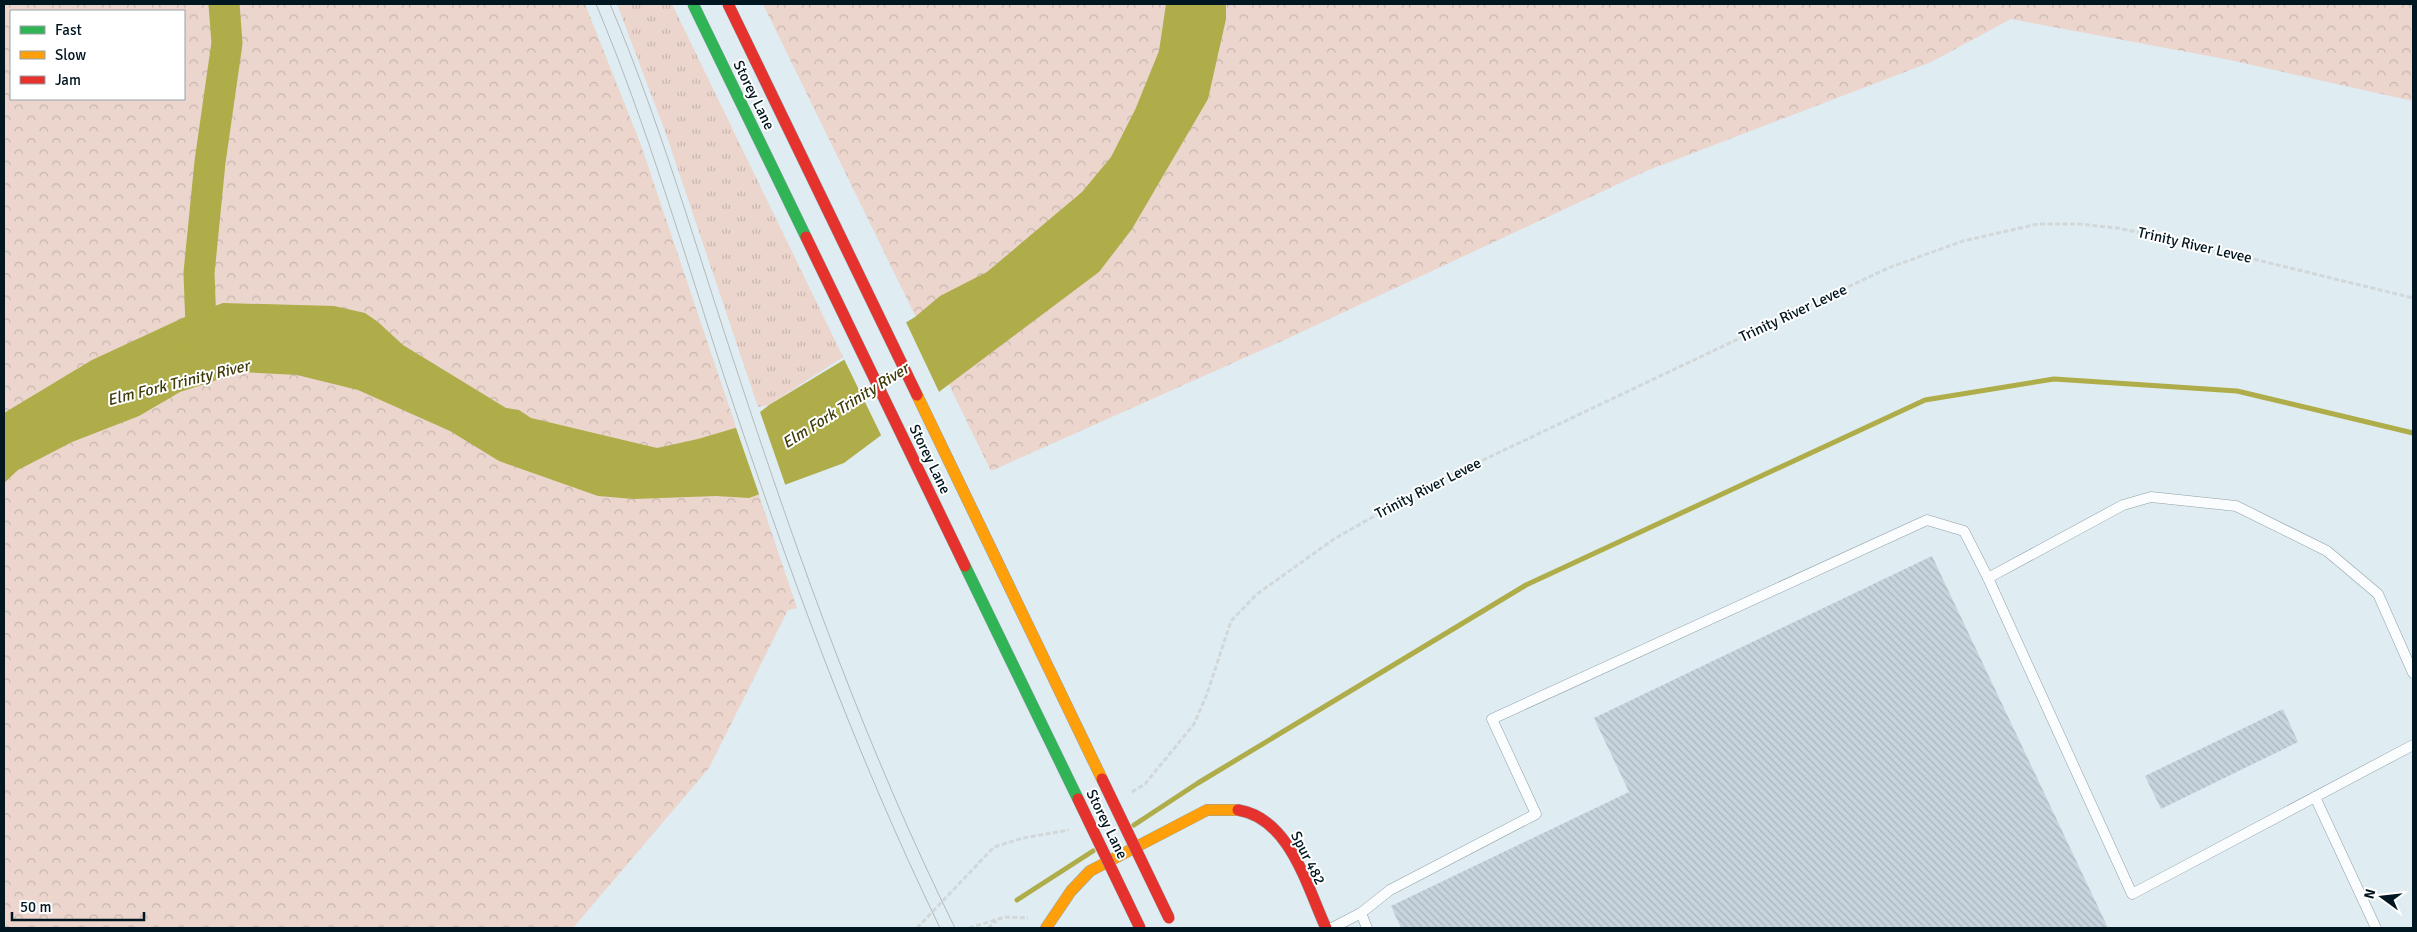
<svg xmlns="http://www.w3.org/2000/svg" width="2417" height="932" viewBox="0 0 2417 932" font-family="Signika,sans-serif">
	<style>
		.grass { fill: url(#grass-tufts) }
		.forest { fill: url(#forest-crowns); fill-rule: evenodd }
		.water { fill: #aead49 }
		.pier { fill: #dfecf2 }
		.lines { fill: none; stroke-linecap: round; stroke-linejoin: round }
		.stream { stroke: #aead49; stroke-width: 5 }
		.river { stroke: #aead49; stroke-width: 31 }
		.building { fill: url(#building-back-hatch) }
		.lane-casing { stroke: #8fa1a8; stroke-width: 11 }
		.slow-casing { stroke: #8fa1a8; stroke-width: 12 }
		.jam-casing { stroke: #8fa1a8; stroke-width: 12 }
		.path { stroke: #d2d7d8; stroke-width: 3; stroke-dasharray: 5 2.5; stroke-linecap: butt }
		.lane { stroke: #fafcfd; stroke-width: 10 }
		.slow { stroke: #ff9f0a; stroke-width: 11 }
		.jam { stroke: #e5322d; stroke-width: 11 }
		.tram { stroke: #b4b8bb; stroke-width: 1 }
		.fast-bridge-casing { stroke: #90a3ab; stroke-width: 12; stroke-linecap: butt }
		.slow-bridge-casing { stroke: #90a3ab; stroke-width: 12; stroke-linecap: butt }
		.jam-bridge-casing { stroke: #90a3ab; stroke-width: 12; stroke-linecap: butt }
		.fast-bridge { stroke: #30b455; stroke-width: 11 }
		.slow-bridge { stroke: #ff9f0a; stroke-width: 11 }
		.jam-bridge { stroke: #e5322d; stroke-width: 11 }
		.labels { text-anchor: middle; stroke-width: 4; stroke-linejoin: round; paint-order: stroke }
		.street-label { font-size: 15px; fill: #001620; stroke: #fff }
		.water-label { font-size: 16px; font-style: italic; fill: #3f3c0a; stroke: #fff }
	</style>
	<defs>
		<pattern id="grass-tufts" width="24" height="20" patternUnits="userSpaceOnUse" patternTransform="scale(1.25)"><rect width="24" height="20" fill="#ebd5cc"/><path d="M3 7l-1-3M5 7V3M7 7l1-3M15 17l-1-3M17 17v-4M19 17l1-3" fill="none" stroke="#c8b6af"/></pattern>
		<pattern id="forest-crowns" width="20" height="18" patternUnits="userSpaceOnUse" patternTransform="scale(1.25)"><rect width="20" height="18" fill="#ebd5cc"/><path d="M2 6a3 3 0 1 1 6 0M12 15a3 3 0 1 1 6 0" fill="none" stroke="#c8b6af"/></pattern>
		<pattern id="building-back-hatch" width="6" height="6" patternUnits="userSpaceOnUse" patternTransform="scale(1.25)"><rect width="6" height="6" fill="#c8d4dd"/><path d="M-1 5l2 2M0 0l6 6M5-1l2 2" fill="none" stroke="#aab5bd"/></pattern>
	</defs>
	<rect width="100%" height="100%" fill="#dfecf2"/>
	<path class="grass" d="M617,4H672L843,357L769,405L758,407L666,134Z"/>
	<g class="forest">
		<path d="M4,4H585L641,145L797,608L788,610L709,768L573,928H4ZM11,11H184V99H11Z"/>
		<path d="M763,4H2413V101L2225,59L2011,19L1931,62L1646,171L1282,341L991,471Z"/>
	</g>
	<path class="water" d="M1166,4H1226V19L1208,99L1132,229L1099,272L844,463L749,498L716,496L634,499L598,496L499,461L450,431L358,390L297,375L241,372L180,392L139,416L72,442L18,470L4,483V413L92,360L187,316L223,303L334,306L365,313L378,322L403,345L506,408L519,410L531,418L657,448L698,439L742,426L769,405L915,317L940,296L987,272L1082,192L1111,157L1135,110L1159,51Z"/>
	<g class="pier">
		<path d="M905,320L940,394L882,437L843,357Z"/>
		<path d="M759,409L786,487L760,497L735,425Z"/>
	</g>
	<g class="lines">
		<g class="stream">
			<path d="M1134,825L1198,783L1526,585L1925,400L2054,379L2237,391L2413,433"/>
			<path d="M1017,900L1093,851"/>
		</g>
		<path class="river" d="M202,353L199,273L210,162L227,43L224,4"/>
	</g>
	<g class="building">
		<path d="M1932,556L2108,928H1401L1391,906L1629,792L1594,718Z"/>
		<path d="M2283,709L2298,742L2161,809L2145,776Z"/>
	</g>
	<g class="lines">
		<g class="lane-casing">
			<g id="lane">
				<path d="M1988,578L2123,505L2151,497L2236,506L2327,551L2378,594L2413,673"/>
				<path d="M2315,797L2376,928"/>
				<path d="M1361,913L1390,890L1536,814L1492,719L1927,520L1964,531L1988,578L2132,894L2413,745"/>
				<path d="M1332,928L1361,913L1367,928"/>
			</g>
		</g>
		<g class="slow-casing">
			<path id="slow" d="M1046,928L1071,891L1090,871L1207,810H1238"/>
		</g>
		<g class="jam-casing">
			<path id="jam" d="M1238,810C1290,818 1307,887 1326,928"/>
		</g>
		<g class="path">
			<path d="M1132,792L1145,784L1194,724L1207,694L1231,621L1257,594L1334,539L1424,488L1888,268L1963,241L2038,224H2079L2118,228L2196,245L2413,298"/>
			<path d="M917,928L994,847L1023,838L1069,830"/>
			<path d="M969,928L1005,917L1028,918"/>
			<path d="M988,928L996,921"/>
		</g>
		<use href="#lane" class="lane"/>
		<use href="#slow" class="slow"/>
		<use href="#jam" class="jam"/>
		<g class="tram">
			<path d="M596,4C647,125 684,253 725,379C787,566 854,751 940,928"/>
			<path d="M610,4C661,124 697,251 738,374C800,563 867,750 955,928"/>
		</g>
		<g class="fast-bridge-casing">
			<g id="fast-bridge">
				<path d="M693,4L806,237"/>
				<path d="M965,566L1078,799"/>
			</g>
		</g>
		<g class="slow-bridge-casing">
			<path id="slow-bridge" d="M917,395L1102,779"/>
		</g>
		<g class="jam-bridge-casing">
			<g id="jam-bridge">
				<path d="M728,4L917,395"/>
				<path d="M806,237L965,566"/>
				<path d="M1102,779L1169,918"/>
				<path d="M1078,799L1140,928"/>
			</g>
		</g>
		<use href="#fast-bridge" class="fast-bridge"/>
		<use href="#slow-bridge" class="slow-bridge"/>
		<use href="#jam-bridge" class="jam-bridge"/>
	</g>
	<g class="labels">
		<g class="street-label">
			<text transform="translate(754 95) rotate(64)" y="5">Storey Lane</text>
			<text transform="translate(2195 245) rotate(13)" y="5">Trinity River Levee</text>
			<text transform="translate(1793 313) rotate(-25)" y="5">Trinity River Levee</text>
			<text transform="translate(930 459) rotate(64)" y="5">Storey Lane</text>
			<text transform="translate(1428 488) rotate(-27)" y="5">Trinity River Levee</text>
			<text transform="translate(1107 824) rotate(64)" y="5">Storey Lane</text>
			<text transform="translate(1308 858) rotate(63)" y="5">Spur 482</text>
		</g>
		<g class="water-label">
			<text transform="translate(178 382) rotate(-14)" y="6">Elm Fork Trinity River</text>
			<text transform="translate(845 405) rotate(-32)" y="6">Elm Fork Trinity River</text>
		</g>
	</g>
	<rect width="2417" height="932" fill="none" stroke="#001620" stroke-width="10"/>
	<rect x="10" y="10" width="175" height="90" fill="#ffffff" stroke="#99a2a6"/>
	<rect x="20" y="26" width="25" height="8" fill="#30b455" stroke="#99a2a6"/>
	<text x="55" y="35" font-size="15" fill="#001620">Fast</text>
	<rect x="20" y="51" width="25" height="8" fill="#ff9f0a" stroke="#99a2a6"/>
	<text x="55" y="60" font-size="15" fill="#001620">Slow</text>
	<rect x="20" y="76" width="25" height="8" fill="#e5322d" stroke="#99a2a6"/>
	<text x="55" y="85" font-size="15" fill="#001620">Jam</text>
	<g transform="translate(2382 897) rotate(285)" stroke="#ffffff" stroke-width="4" paint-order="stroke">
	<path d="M0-4L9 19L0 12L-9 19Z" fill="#001620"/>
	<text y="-8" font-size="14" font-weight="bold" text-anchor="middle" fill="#001620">N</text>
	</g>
	<path d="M12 912v8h132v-8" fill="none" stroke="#001620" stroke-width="2.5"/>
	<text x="20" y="912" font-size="15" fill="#001620" stroke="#ffffff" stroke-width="4" paint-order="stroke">50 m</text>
</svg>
